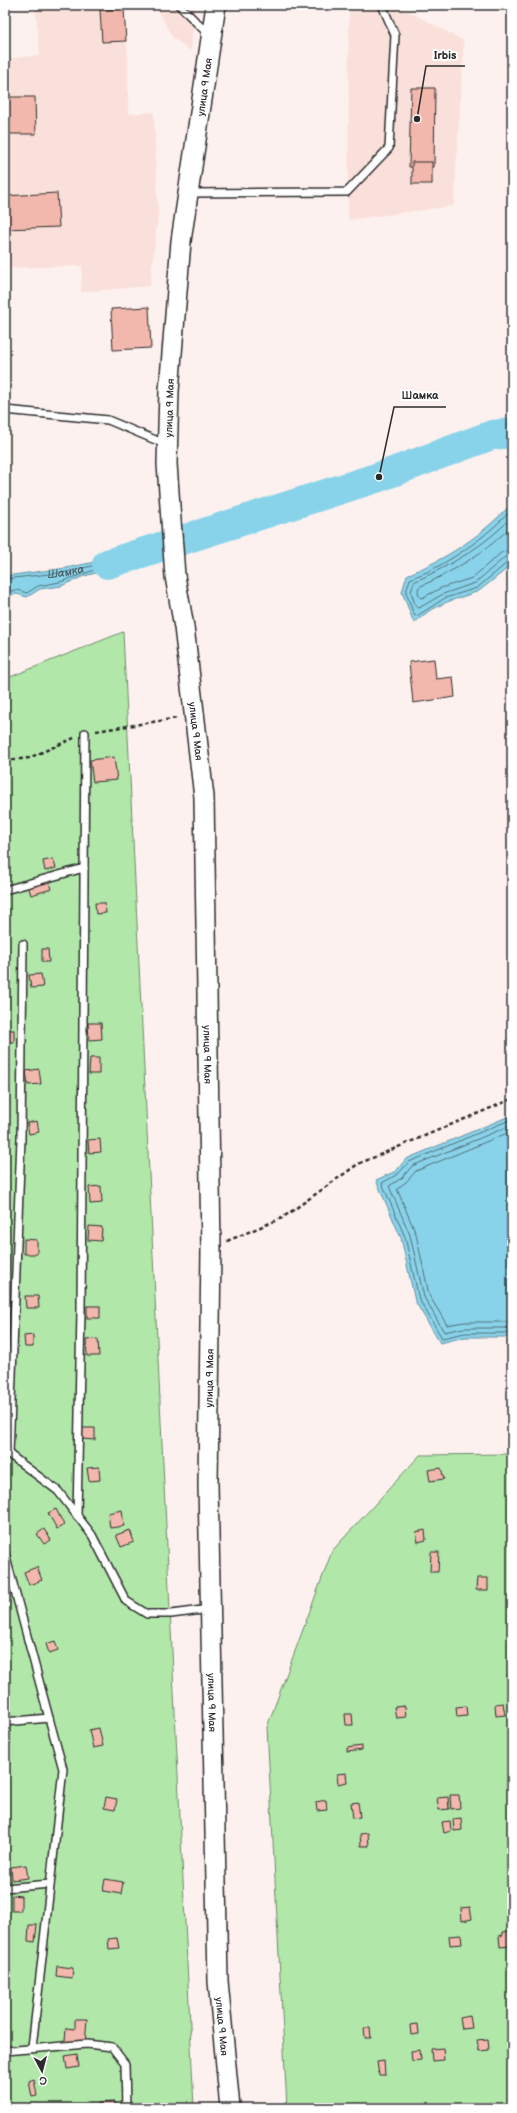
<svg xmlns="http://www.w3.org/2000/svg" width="517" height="2113" viewBox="0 0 517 2113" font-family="'Balsamiq Sans',sans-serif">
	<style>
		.built { fill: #fae0db }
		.green { fill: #b1e8aa; stroke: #6e8a6a }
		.water { fill: #89d3ea; stroke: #63909e }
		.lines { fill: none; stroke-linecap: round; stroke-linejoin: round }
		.shore { stroke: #516e77; stroke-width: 1 }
		.river { stroke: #89d3ea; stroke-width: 30 }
		.building { fill: #f3b8ad; stroke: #2b2b2b }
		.lane-casing { stroke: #2b2b2b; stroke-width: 10 }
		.secondary-casing { stroke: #2b2b2b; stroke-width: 22 }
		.path { stroke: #2b2b2b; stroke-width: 2.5; stroke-dasharray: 4 3; stroke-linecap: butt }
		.lane { stroke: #fff; stroke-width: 7 }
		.secondary { stroke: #fff; stroke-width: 19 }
		.labels { text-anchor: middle; stroke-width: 4; stroke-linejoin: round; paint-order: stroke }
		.street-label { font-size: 10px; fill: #2b2b2b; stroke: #fff }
		.water-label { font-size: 11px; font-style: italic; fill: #475d64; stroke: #fff }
		.leader { fill: none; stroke: #2b2b2b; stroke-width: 1.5 }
		.callout-dot { fill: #2b2b2b; stroke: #fff; stroke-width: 1.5 }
		.callout-label { font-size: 11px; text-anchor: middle; font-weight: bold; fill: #2b2b2b; stroke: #fff; stroke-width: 4; stroke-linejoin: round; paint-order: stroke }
	</style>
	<rect width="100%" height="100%" fill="#fdf1ef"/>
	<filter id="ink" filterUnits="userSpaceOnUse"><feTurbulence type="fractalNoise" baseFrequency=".025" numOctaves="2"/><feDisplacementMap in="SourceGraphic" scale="8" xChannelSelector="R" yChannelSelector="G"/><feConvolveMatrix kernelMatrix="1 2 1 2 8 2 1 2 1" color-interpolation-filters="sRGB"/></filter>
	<g filter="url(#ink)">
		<g class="built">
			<path d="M35,5H124L128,59V114L154,112L158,215L150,286L81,292L82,266L5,268V59L40,55Z"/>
			<path d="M155,5H195L191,51L172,37Z"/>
			<path d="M349,5H386L412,13L464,41L454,206L348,220Z"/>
		</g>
		<g class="green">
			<path d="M123,632L194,2108H5V679Z"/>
			<path d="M512,1454V2108H287L267,1727L332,1551L420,1455Z"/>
		</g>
		<g class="water">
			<path d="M512,503V562L508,568L479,591L447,602L429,611L414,623L402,592L407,575C446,559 483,535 512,503Z"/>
			<path d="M146,545L147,558L126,561L116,568L84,576L61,586L40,589L27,597L17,594L5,596V576L66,568L114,558Z"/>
			<path d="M512,1115V1337H465L440,1343L415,1301L401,1238L376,1180L396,1171L406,1159Z"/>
		</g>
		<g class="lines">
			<g class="shore">
				<path d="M512,509C492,532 460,555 433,569C426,573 418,575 410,579L406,592L414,615L417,616L445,598L477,588L508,562L512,561"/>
				<path d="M512,517C485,546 449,566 414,582L411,592L416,607L419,608L443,594L475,583L505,557L512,556"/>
				<path d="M512,525C489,551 450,573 419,587L418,591L419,597L422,598L441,588L472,578L502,552L512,550"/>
				<path id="s1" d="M5,579L67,572L100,564L104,565L103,567L60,582L38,586L27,593L17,590L5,592"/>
				<path d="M512,1119L409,1162L398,1174L382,1183L405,1237L419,1299L442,1338L465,1333H512"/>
				<path d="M512,1125L412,1166L402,1178L389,1186L410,1235L424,1297L444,1332L464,1328H512"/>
				<path d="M512,1131L416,1171L406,1182L397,1189L416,1234L429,1295L447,1325L464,1322H512"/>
			</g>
			<path class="river" d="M107,564L379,477L492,435L512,433"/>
		</g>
		<g class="building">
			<path d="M124,9L126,41L102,42L100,10Z"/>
			<path d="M411,88H435L434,167H409Z"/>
			<path d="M5,97H35L36,134H5Z"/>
			<rect x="412" y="162" width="20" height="22"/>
			<path d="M57,193L59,227L5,229V196Z"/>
			<path d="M149,307L151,348L113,350L111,309Z"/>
			<path d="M434,659L436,679L453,677L455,697L413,703L409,662Z"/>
			<path d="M114,757L117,780L93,782L90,760Z"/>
			<path d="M53,859L56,868L45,871L43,861Z"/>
			<path d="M49,880L52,889L31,895L28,886Z"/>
			<path d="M95,903H105L106,913L96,914Z"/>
			<path d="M42,949H48L49,962H42Z"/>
			<path d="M41,974L43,987L31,988L29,975Z"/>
			<path d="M88,1023H101L102,1039L89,1040Z"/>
			<rect x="5" y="1030" width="9" height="12"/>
			<path d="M90,1058H99V1074H89Z"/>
			<path d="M39,1069L41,1084L28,1085L26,1071Z"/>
			<path d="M37,1121L39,1132L29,1134L27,1123Z"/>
			<path d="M100,1139L101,1152L89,1153L88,1140Z"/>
			<path d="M101,1186L102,1203L90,1204L89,1187Z"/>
			<path d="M89,1226L102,1227L101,1241L88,1240Z"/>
			<path d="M24,1239L37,1240V1254H24Z"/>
			<path d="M25,1296H38L39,1308H26Z"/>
			<rect x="87" y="1306" width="13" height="12"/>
			<path d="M33,1335V1347H25L24,1336Z"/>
			<path d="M98,1339L99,1356H87L86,1340Z"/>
			<path d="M82,1428H95V1440L82,1439Z"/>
			<path d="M99,1467L100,1480L89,1481L87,1468Z"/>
			<path d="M441,1468L444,1479L430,1481L428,1470Z"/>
			<path d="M56,1509L64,1525L57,1529L48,1513Z"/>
			<path d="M122,1510L124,1526L110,1528L108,1513Z"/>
			<path d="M44,1529L51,1540L44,1544L37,1534Z"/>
			<path d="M130,1530L134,1542L121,1547L116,1535Z"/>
			<path d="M425,1530L426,1540L418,1542L416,1532Z"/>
			<path d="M431,1552H439L438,1572H430Z"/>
			<path d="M37,1567L42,1580L29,1585L24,1572Z"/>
			<path d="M477,1578H488V1590H476Z"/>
			<path d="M55,1641L58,1650L49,1653L46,1644Z"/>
			<path d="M512,1674V1684L508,1685L507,1675Z"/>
			<path d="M503,1703L505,1715L496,1716L495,1704Z"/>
			<path d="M405,1706L406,1717L396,1718L394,1707Z"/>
			<path d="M466,1706L467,1716L457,1717L456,1707Z"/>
			<path d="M345,1714H352L353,1725H346Z"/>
			<path d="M99,1728L103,1746L93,1748L89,1730Z"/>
			<rect x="5" y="1732" width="5" height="11"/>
			<path d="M362,1746V1750L347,1752V1748Z"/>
			<path d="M346,1773L347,1782L338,1784L337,1774Z"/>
			<path d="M450,1795H459L460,1808L451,1809Z"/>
			<path d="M106,1797L117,1799L115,1810L104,1808Z"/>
			<path d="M448,1797L449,1809L439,1810L437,1798Z"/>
			<path d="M326,1800L327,1810L317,1811L316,1802Z"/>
			<path d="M358,1802L360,1817L353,1818L351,1803Z"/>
			<path d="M461,1818L462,1830L454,1831L453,1819Z"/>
			<path d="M450,1821L451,1831L444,1833L442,1822Z"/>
			<path d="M368,1833L369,1846H361L360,1834Z"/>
			<path d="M26,1865L28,1878L12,1880L11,1867Z"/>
			<path d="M105,1879L123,1882L121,1894L103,1891Z"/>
			<path d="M12,1895L21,1896V1911H12Z"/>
			<path d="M512,1899V1915H511L509,1900Z"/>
			<path d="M470,1907L472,1919L462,1921L461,1908Z"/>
			<path d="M29,1925H37L35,1942L28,1941Z"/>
			<path d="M511,1931L512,1946L500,1947L499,1936L503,1935V1932Z"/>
			<path d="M461,1935L462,1944L450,1945L449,1936Z"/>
			<path d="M117,1938L119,1948L109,1949L108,1939Z"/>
			<path d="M57,1966L73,1968L72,1978L56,1976Z"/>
			<path d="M470,2016L472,2028L462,2029L460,2018Z"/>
			<path d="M75,2019H87L85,2043L65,2042L66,2028L75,2029Z"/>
			<path d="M418,2024L419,2034L411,2035L410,2025Z"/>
			<path d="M370,2027L371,2038H365L364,2028Z"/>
			<path d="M488,2039L489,2050L479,2051L477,2040Z"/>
			<path d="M443,2048L444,2060L432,2061L431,2049Z"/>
			<path d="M420,2050L421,2060L412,2061L411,2051Z"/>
			<path d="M77,2054L79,2067L67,2069L65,2056Z"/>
			<path d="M384,2061L385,2075H379L377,2062Z"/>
			<path d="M34,2079L37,2096L32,2097L29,2081Z"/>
			<path d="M115,2102L116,2108H98V2103Z"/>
		</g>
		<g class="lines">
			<g class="lane-casing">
				<g id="lane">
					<path d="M179,5L210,36"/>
					<path d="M189,193L347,192L389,148L395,35L382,5"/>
					<path d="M5,410L108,420L165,444"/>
					<path d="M5,890L84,868"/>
					<path d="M6,1452L58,1491L92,1535L126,1601L147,1614H171L210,1609"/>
					<path d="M9,1454L21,1139L23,944"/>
					<path d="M77,1516L81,1311L85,733"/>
					<path d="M5,1554L49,1718"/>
					<path d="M5,1722L49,1718L63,1769L32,2048"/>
					<path d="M5,1888L50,1884"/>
					<path d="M5,2051L87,2044L112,2047L125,2064L126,2108"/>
				</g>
			</g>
			<g class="secondary-casing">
				<g id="secondary">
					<path id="s2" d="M216,5L181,241L169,391L167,464L175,576L184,627L204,797L211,1248L208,1484L218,1981L230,2108"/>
				</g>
			</g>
			<g class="path">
				<path d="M96,731L178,718"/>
				<path d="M5,761L29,758L74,738"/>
				<path d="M227,1241L282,1218L358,1164L512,1099"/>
			</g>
			<use href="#lane" class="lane"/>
			<use href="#secondary" class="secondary"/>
		</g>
	</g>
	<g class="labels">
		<g class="street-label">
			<text transform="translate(204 87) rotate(-82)" y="4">улица 9 Мая</text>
			<text transform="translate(169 408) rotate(-88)" y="4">улица 9 Мая</text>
			<text dy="4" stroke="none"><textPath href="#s2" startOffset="731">улица 9 Мая</textPath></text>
			<text dy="4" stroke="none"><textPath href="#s2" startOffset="1055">улица 9 Мая</textPath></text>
			<text transform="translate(209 1378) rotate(-89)" y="4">улица 9 Мая</text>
			<text dy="4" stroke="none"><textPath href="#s2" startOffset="1703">улица 9 Мая</textPath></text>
			<text dy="4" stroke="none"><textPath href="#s2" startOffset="2027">улица 9 Мая</textPath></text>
		</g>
		<g class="water-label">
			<text dy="4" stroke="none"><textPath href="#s1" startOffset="61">Шамка</textPath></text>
		</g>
	</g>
	<path class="leader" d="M417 119L426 66H465M379 477L394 407H446"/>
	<g class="callout-dot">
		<circle cx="417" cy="119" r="4"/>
		<circle cx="379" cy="477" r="4"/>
	</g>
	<g class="callout-label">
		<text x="445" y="59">Irbis</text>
		<text x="420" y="399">Шамка</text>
	</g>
	<rect width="517" height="2113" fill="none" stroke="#fff" stroke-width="20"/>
	<rect x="10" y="10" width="497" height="2093" fill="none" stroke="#2b2b2b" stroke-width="1.5" filter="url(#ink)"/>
	<g transform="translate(42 2071) rotate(173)" stroke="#ffffff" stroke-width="3" paint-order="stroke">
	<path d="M0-3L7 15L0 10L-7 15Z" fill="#2b2b2b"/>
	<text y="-6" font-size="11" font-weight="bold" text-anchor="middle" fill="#2b2b2b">С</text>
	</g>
</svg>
